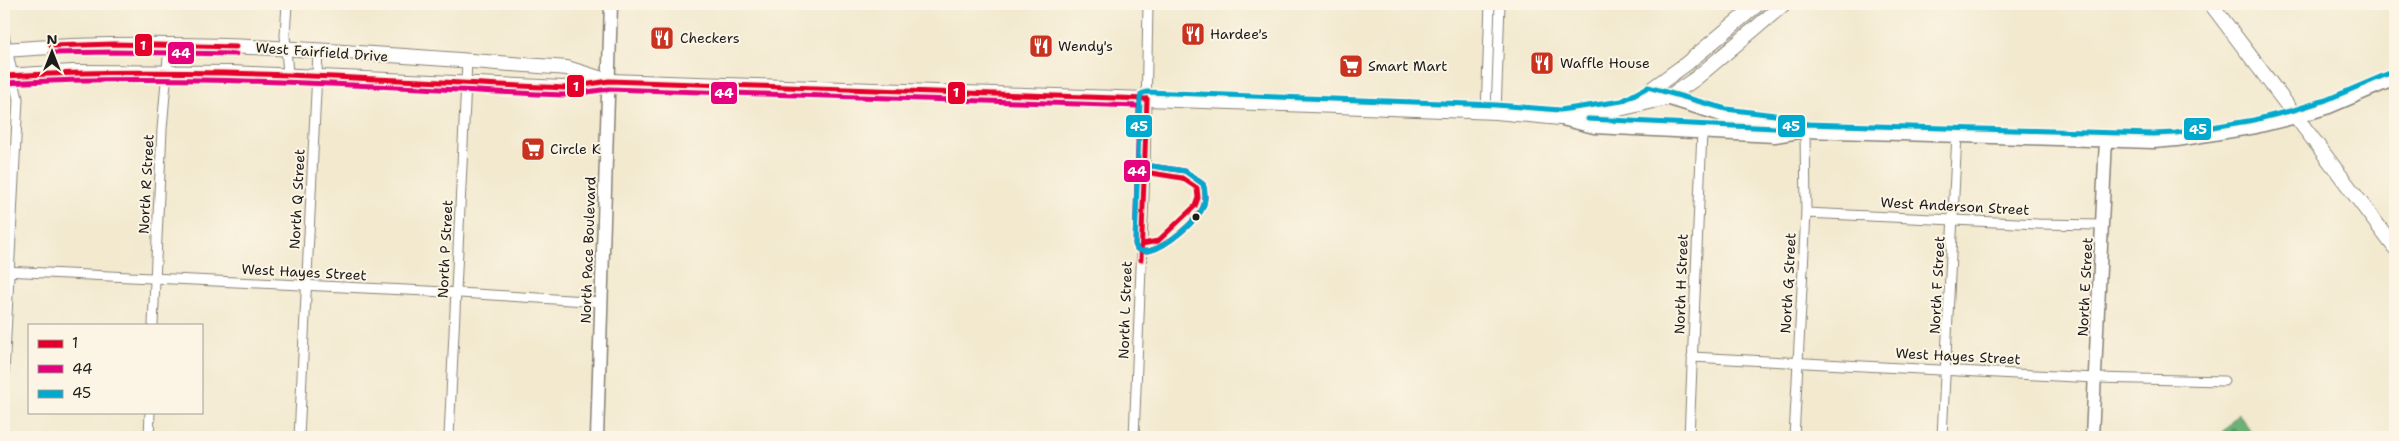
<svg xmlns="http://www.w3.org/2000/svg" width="2399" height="441" viewBox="0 0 2399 441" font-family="'Shantell Sans',sans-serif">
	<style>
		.forest { fill: url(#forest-firs); stroke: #44674a }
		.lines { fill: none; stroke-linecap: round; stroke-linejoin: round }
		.street-casing { stroke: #878276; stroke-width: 11 }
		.secondary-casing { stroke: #878276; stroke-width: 15 }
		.primary-casing { stroke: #878276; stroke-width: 16 }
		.street { stroke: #fff; stroke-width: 9 }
		.secondary { stroke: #fff; stroke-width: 12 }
		.primary { stroke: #fff; stroke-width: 14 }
		.bus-1-casing { stroke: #fcf5e5; stroke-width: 9 }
		.bus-2-casing { stroke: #fcf5e5; stroke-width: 9 }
		.bus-3-casing { stroke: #fcf5e5; stroke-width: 9 }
		.bus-1 { stroke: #e4002b; stroke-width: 5 }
		.bus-2 { stroke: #e5007d; stroke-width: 5 }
		.bus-3 { stroke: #00a9ce; stroke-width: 5 }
		.bus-dot { fill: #1c1c1c; stroke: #fcf5e5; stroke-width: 2 }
		.labels { text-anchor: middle; stroke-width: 4; stroke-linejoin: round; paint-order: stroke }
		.poi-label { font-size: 14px; fill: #1c1c1c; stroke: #fcf5e5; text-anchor: start }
		.street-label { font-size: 14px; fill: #1c1c1c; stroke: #fcf5e5 }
		.line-badge { stroke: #fcf5e5; stroke-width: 2 }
		.badge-label { font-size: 14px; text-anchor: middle; font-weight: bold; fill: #fff }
	</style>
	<defs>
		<pattern id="forest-firs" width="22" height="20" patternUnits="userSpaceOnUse" patternTransform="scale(1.25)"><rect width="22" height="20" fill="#6cb278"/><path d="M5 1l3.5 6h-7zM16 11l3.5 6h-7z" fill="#589062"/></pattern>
	</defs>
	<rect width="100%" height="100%" fill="#fcf5e5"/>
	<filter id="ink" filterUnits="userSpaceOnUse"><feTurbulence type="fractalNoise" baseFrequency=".02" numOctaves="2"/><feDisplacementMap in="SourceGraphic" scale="10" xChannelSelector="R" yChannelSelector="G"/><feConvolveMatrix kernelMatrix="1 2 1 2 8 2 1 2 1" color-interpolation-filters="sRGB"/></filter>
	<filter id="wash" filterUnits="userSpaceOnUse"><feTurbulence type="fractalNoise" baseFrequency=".0096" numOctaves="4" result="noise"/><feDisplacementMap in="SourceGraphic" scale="20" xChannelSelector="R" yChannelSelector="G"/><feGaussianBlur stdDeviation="1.12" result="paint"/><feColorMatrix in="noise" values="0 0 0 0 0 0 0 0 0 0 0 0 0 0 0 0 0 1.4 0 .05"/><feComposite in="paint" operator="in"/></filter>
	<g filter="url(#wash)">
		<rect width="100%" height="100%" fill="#f2e9cf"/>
		<path class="forest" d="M2238,413L2254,437H2219Z"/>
	</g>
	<g filter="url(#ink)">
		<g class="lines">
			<g class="street-casing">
				<g id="street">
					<path d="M287,4L285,35L288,75"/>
					<path d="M4,35L18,99L4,374"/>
					<path d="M1496,112L1500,4"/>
					<path d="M1486,113L1490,4"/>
					<path d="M1806,213L2038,224L2103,225"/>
					<path d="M4,271L427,291L602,302"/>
					<path d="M153,325L162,129L169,46"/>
					<path d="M1692,357L2095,378L2224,381"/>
					<path d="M149,437L150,412"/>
					<path d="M299,437L318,52"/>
					<path d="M449,437L467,61"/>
					<path d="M1134,437L1145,172L1148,4"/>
					<path d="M1689,437L1702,132"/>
					<path d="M1794,437L1806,213L1805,131"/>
					<path d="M1942,437L1957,134"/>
				</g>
			</g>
			<g class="secondary-casing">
				<g id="secondary">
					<path d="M1660,96L1725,116L1781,123L1800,129"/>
					<path d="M1562,119L1594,127L1775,136L1805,131L2153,142L2177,140L2256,127L2296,117L2329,107L2395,79"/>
					<path d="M597,437L611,4"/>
					<path d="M2092,437L2106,139"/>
				</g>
			</g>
			<g class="primary-casing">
				<g id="primary">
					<path d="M2211,4L2395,248"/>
					<path d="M4,50C191,35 380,55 567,68L605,80"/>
					<path d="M4,76L73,72L231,73L564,88L609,81L1177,100L1496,112L1560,118L1606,112L1667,98L1695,79L1784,4"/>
					<path d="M1631,104L1686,64L1758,4"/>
				</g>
			</g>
			<use href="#street" class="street"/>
			<use href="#secondary" class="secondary"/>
			<use href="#primary" class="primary"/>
			<g class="bus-1-casing">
				<g id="bus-1">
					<path d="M51,46L114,44L236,47"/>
					<path d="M4,76C190,65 378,80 564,88L609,81L1147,99"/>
					<path d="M1142,244L1158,241L1195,206L1198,198L1197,188L1182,178L1145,172"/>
					<path d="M1141,260L1147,99"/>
				</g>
			</g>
			<g class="bus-2-casing">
				<g id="bus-2">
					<path d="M51,53L114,52L236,54"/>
					<path d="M4,83C191,73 378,87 564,95L609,89L1139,106L1135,244L1137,249C1154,260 1191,225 1201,211C1206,203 1206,192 1203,184L1185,171L1152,166"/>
				</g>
			</g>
			<g class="bus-3-casing">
				<g id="bus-3">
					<path d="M1588,119L1775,128L1805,124L2153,134L2176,133L2254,120L2294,110L2326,100L2392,72"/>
					<path d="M1152,166L1185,171L1203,184C1206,192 1206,203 1201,211C1191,225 1154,260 1137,249L1135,244L1140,99L1141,94L1146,92L1496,105L1560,110L1622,101L1648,87L1726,109L1783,116L1807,124"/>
				</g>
			</g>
			<use href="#bus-1" class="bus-1"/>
			<use href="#bus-2" class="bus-2"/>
			<use href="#bus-3" class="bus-3"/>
		</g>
	</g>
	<defs>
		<g id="restaurant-square" transform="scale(1.25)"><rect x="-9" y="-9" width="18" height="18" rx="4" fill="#c8321e" stroke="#fcf5e5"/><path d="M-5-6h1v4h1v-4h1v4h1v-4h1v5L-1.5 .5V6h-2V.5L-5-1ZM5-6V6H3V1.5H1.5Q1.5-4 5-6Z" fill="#fff"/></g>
		<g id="supermarket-square" transform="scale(1.25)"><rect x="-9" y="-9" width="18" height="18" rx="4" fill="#c8321e" stroke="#fcf5e5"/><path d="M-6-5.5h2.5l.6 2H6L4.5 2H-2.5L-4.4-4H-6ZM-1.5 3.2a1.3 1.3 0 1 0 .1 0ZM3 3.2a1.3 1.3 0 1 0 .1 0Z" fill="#fff"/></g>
	</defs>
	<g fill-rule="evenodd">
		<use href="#restaurant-square" x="1193" y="34"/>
		<use href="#restaurant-square" x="662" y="38"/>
		<use href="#restaurant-square" x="1041" y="46"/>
		<use href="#restaurant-square" x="1542" y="63"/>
		<use href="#supermarket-square" x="1351" y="66"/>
		<use href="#supermarket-square" x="533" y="149"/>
	</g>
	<circle class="bus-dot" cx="1196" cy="217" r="4.5"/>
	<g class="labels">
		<g class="poi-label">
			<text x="1210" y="39">Hardee's</text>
			<text x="680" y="43">Checkers</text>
			<text x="1058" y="51">Wendy's</text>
			<text x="1560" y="68">Waffle House</text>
			<text x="1368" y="71">Smart Mart</text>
			<text x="550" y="154">Circle K</text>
		</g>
		<g class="street-label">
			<text transform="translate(322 52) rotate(4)" y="5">West Fairfield Drive</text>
			<text transform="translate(146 184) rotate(-87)" y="5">North R Street</text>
			<text transform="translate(297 199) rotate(-87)" y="5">North Q Street</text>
			<text transform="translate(1955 206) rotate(3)" y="5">West Anderson Street</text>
			<text transform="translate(445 249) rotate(-87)" y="5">North P Street</text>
			<text transform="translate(588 250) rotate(-88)" y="5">North Pace Boulevard</text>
			<text transform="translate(304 272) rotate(3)" y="5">West Hayes Street</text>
			<text transform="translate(1788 283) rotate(-87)" y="5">North G Street</text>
			<text transform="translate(1681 284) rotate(-88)" y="5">North H Street</text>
			<text transform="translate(1937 285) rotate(-87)" y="5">North F Street</text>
			<text transform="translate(2085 287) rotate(-87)" y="5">North E Street</text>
			<text transform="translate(1125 310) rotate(-88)" y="5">North L Street</text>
			<text transform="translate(1958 356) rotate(3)" y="5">West Hayes Street</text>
		</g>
	</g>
	<g class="line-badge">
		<rect x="134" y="33" width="19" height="24" rx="5" fill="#e4002b"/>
		<rect x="167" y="41" width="28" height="24" rx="5" fill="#e5007d"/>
		<rect x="566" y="74" width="19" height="24" rx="5" fill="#e4002b"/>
		<rect x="947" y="81" width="19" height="24" rx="5" fill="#e4002b"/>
		<rect x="710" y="81" width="28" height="24" rx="5" fill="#e5007d"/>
		<rect x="1125" y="114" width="28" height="24" rx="5" fill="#00a9ce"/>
		<rect x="1777" y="114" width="29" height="24" rx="5" fill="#00a9ce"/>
		<rect x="2183" y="117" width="29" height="24" rx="5" fill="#00a9ce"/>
		<rect x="1123" y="159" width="28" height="24" rx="5" fill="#e5007d"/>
	</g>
	<g class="badge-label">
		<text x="143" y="50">1</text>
		<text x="181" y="58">44</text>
		<text x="576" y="91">1</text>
		<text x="956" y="97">1</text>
		<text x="724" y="98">44</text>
		<text x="1139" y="131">45</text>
		<text x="1791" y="131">45</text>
		<text x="2198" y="134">45</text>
		<text x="1137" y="176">44</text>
	</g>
	<rect width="2399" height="441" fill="none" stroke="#fcf5e5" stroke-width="20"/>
	<rect x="28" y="324" width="175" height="90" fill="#fcf5e5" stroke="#a29e95"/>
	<rect x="38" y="340" width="25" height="8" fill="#e4002b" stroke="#a29e95"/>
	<text x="72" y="348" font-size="15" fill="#1c1c1c">1</text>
	<rect x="38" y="365" width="25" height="8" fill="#e5007d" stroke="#a29e95"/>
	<text x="72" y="374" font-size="15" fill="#1c1c1c">44</text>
	<rect x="38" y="390" width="25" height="8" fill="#00a9ce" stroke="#a29e95"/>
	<text x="72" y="398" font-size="15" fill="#1c1c1c">45</text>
	<g transform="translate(52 52)" stroke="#fcf5e5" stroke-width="4" paint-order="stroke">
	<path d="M0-4L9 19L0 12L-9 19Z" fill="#1c1c1c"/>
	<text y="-8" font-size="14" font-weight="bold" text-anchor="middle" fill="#1c1c1c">N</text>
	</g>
</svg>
